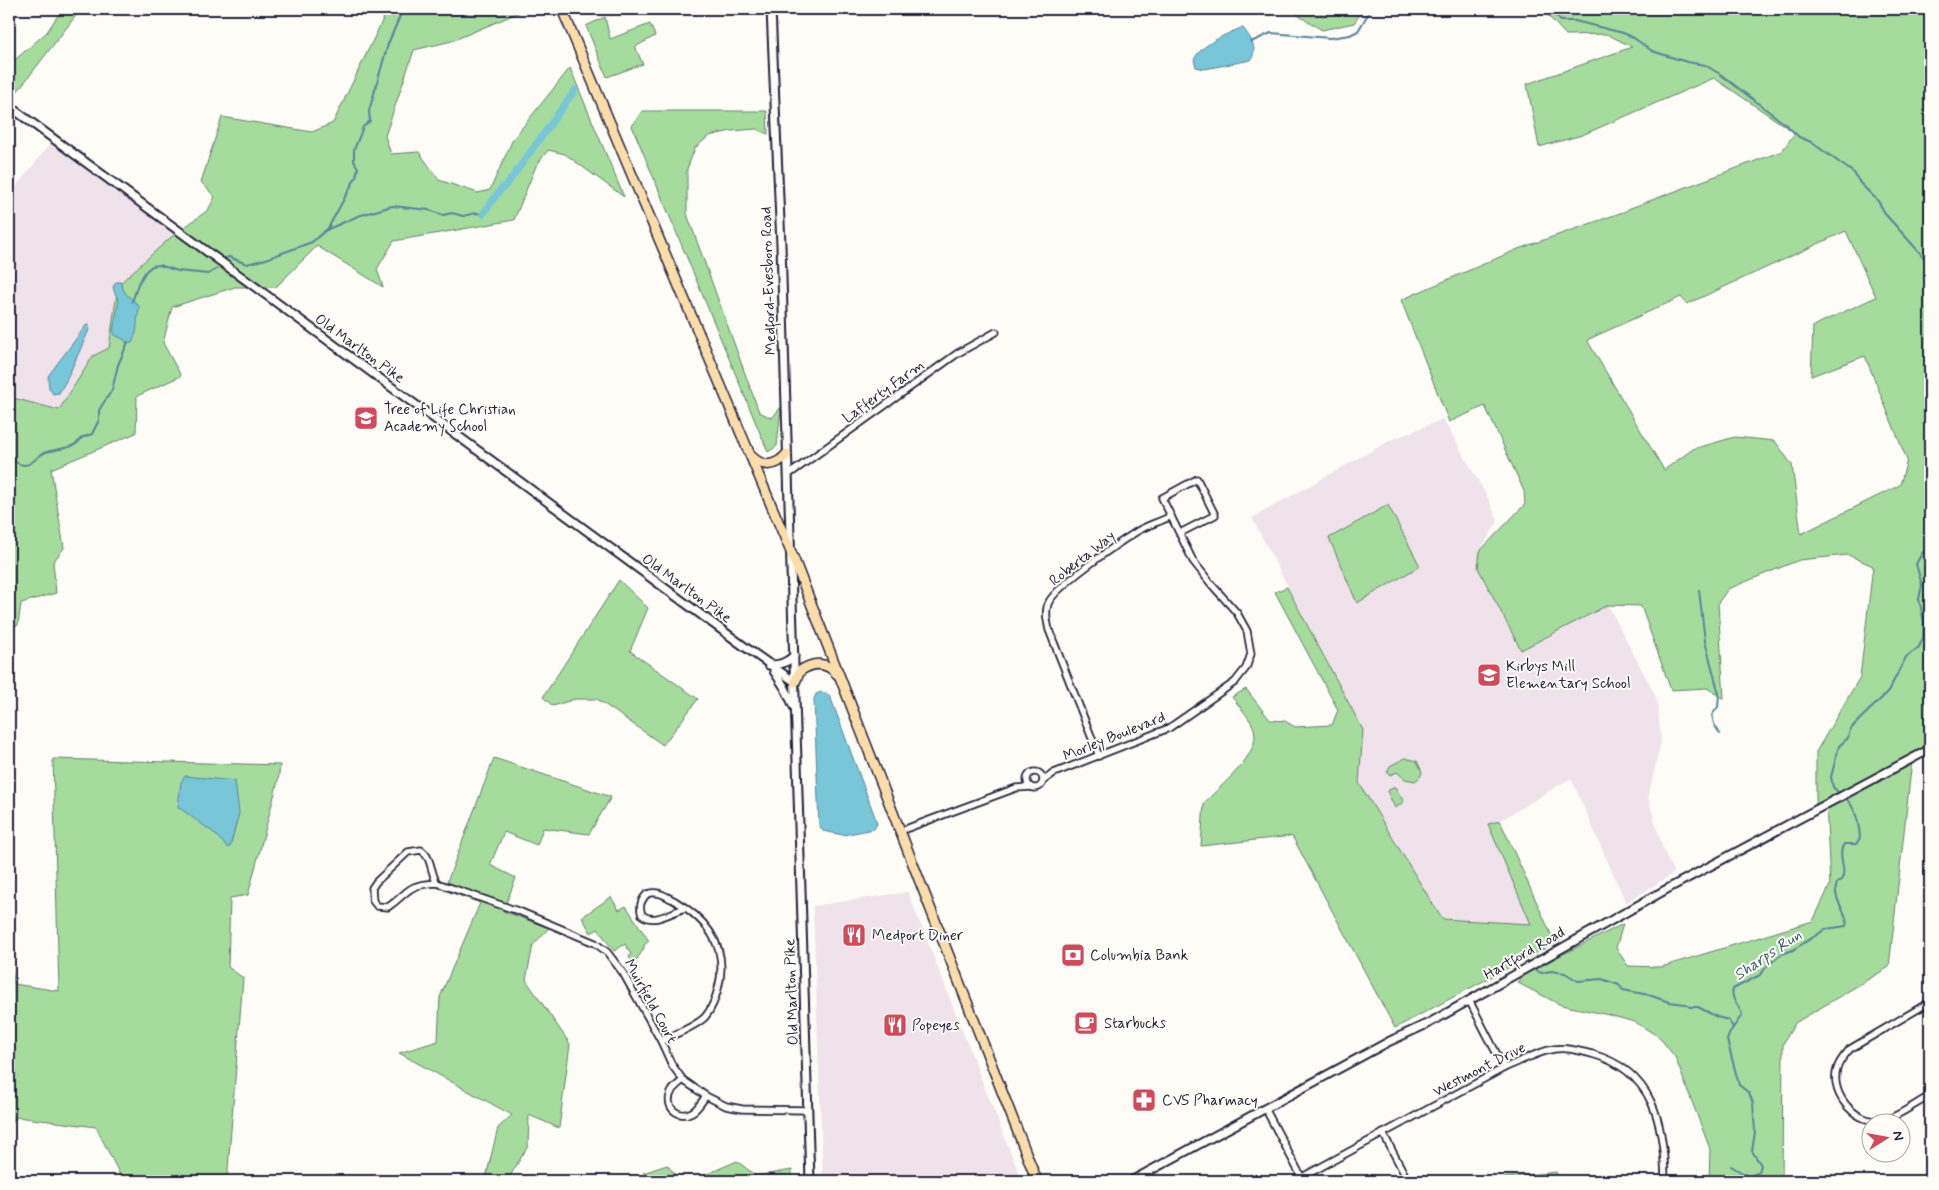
<svg xmlns="http://www.w3.org/2000/svg" width="1939" height="1190" viewBox="0 0 1939 1190" font-family="Mynerve,sans-serif">
	<style>
		.built { fill: #efe2ea }
		.green { fill: #a6db9e; stroke: #647e6c; fill-rule: evenodd }
		.water { fill: #79c6d8; stroke: #568499 }
		.lines { fill: none; stroke-linecap: round; stroke-linejoin: round }
		.stream { stroke: #568499; stroke-width: 2 }
		.canal { stroke: #79c6d8; stroke-width: 7 }
		.minor-casing { stroke: #22223b; stroke-width: 9 }
		.tertiary-casing { stroke: #22223b; stroke-width: 11 }
		.trunk-casing { stroke: #22223b; stroke-width: 12 }
		.minor { stroke: #fdfcf7; stroke-width: 5.5 }
		.tertiary { stroke: #fdfcf7; stroke-width: 7 }
		.trunk { stroke: #faddab; stroke-width: 9 }
		.labels { text-anchor: middle; stroke-width: 4; stroke-linejoin: round; paint-order: stroke }
		.street-label { font-size: 15px; fill: #22223b; stroke: #fdfcf7 }
		.poi-label { font-size: 15px; fill: #22223b; stroke: #fdfcf7; text-anchor: start }
		.water-label { font-size: 16px; font-style: italic; fill: #405b72; stroke: #fdfcf7 }
	</style>
	<rect width="100%" height="100%" fill="#fdfcf7"/>
	<filter id="ink" filterUnits="userSpaceOnUse"><feTurbulence type="fractalNoise" baseFrequency=".02" numOctaves="2"/><feDisplacementMap in="SourceGraphic" scale="10" xChannelSelector="R" yChannelSelector="G"/><feConvolveMatrix kernelMatrix="1 2 1 2 8 2 1 2 1" color-interpolation-filters="sRGB"/></filter>
	<g filter="url(#ink)">
		<g class="built">
			<path d="M55,138L120,186L184,227L118,285L109,348L93,356L59,410L9,397V195Z"/>
			<path d="M1443,419L1488,498L1498,521L1480,551L1478,568L1521,650L1608,605L1657,699L1661,741L1648,798L1662,846L1674,873L1626,903L1571,778L1500,821L1488,824L1531,924L1442,919L1359,783L1363,730L1252,518L1391,440Z"/>
			<path d="M908,892L988,1096L1022,1181H823L813,906Z"/>
		</g>
		<g class="green">
			<path d="M62,9H81L10,101L9,100V65L47,32Z"/>
			<path d="M388,9H527L452,41L414,50L385,136L391,154L419,152L439,180L478,193L490,190L513,139L570,68L624,197L565,154L548,150L536,166L514,220L394,241L377,269L383,287L317,246L276,287H235L172,307L163,343L181,376L137,396L136,433L51,469L64,548L53,562L56,593L21,603L18,625L9,628V397L59,410L93,356L109,348L118,285L170,238L208,210L215,197L201,182L222,117L312,132L333,123Z"/>
			<path d="M1288,9H1364L1354,23L1322,30Z"/>
			<path d="M1542,9H1930V750L1912,760L1889,967L1795,1023L1783,1044L1782,1181H1709L1710,1149L1675,1057L1659,1037L1635,1022L1609,1015L1561,1005L1518,983L1524,974L1623,924L1616,948L1628,966L1661,967L1813,921L1830,885L1826,801L1816,806V752L1860,677L1873,566L1848,555L1799,560L1728,589L1718,603L1724,699L1707,688L1671,690L1641,606L1608,605L1521,650L1478,568L1480,551L1525,504L1524,491L1485,406L1449,422L1401,300L1518,249L1626,211L1628,209L1782,151L1795,133L1714,78L1582,135L1539,147L1527,84L1632,47L1607,34L1566,35ZM1846,231L1876,297L1813,326L1811,376L1865,356L1907,460L1900,485L1801,534L1792,465L1775,441L1735,437L1693,449L1664,470L1587,340L1681,297L1687,304Z"/>
			<path d="M605,17L610,39L650,24L655,36L635,47L643,64L607,77L586,26Z"/>
			<path d="M642,111H767L768,134L756,129L731,131L709,136L695,148L687,169V214L759,412L772,418L781,407L777,446L768,452L632,126Z"/>
			<path d="M1388,505L1420,566L1357,603L1329,538Z"/>
			<path d="M619,580L648,608L630,651L698,699L663,745L597,699H575L553,706L543,697Z"/>
			<path d="M1287,587L1363,730L1359,783L1442,919L1531,924L1488,824L1500,821L1555,943L1395,1028L1292,836L1201,846L1204,803C1220,786 1262,754 1254,729C1252,720 1238,705 1232,697L1246,689L1270,720L1285,721L1295,727L1332,725L1338,710L1275,592Z"/>
			<path d="M494,758L611,797L589,834L543,828L537,845L504,832L490,865L516,878L503,911L549,928L533,945L526,980L570,1044L559,1128L529,1115L528,1146L507,1181H485L498,1128L512,1115L399,1053L438,1041L440,997L480,903L444,890Z"/>
			<path d="M1405,758L1417,761L1422,772L1420,777L1415,781L1405,779L1397,772L1390,775L1387,772L1390,766Z"/>
			<path d="M53,759L280,765L278,781L248,895L230,898L228,967L243,978L227,1181H123L96,1127L17,1117L9,1127V931L14,984L59,991Z"/>
			<path d="M1395,787L1404,802L1395,808L1387,791Z"/>
			<path d="M611,897L619,910L626,906L649,941L644,945V948L634,964L629,957L631,954L625,944L614,951L598,929L591,933L582,917Z"/>
			<path d="M737,1161L756,1176L792,1170V1181H691Z"/>
			<path d="M667,1165L681,1181H655L643,1173Z"/>
			<path d="M1556,1172L1561,1181H1471Z"/>
		</g>
		<g class="water">
			<path d="M1241,28H1243C1251,38 1258,48 1251,60L1205,69L1196,67L1194,60C1200,45 1226,34 1241,28Z"/>
			<path d="M116,282H120L125,293L139,306L136,333L132,343H126L125,340L115,335L113,331L119,300L115,294L113,287Z"/>
			<path d="M88,323L89,330L67,379L59,393L53,394L49,388L48,376Z"/>
			<path d="M821,692L826,693L830,696L875,817L877,824L874,829L843,835L823,831L819,825L814,699L816,694Z"/>
			<path d="M185,776L235,781L239,813L230,847H227L214,833L178,807L181,782Z"/>
		</g>
		<g class="lines">
			<g class="stream">
				<path d="M1550,9L1561,21H1575L1623,33L1634,38L1652,51L1687,62L1705,65L1720,74L1785,124L1799,137L1811,142L1854,173L1860,183L1878,201L1886,215L1930,264"/>
				<path d="M1251,42L1271,33L1330,38L1350,35L1358,31L1371,9"/>
				<path d="M327,230L356,177L358,168L354,161V150L363,127L370,121L369,111L388,44L403,9"/>
				<path d="M225,258L229,257L247,264L266,259L312,242L326,230L358,216L392,206L429,210L443,215L452,213L463,216L476,213L483,214"/>
				<path d="M132,302L138,284L146,271L152,266L159,265L178,271L208,274L217,269"/>
				<path d="M9,460C15,460 18,465 24,465C33,465 37,456 44,453C55,448 76,450 81,438L92,434L99,420V410L112,390L118,365L128,342"/>
				<path d="M1699,590L1705,641L1719,694L1718,707L1712,715L1714,724L1720,734"/>
				<path d="M1840,794L1833,787L1831,777L1839,746L1848,738L1850,730L1857,722L1888,692L1906,657L1919,647L1923,638L1924,622L1919,599L1922,585L1916,564L1922,553L1930,547"/>
				<path d="M1534,969L1541,973L1551,971L1565,973L1578,981L1602,979L1619,985L1623,990L1649,995L1669,1002L1685,1004L1690,1007H1698L1717,1017L1728,1020L1733,1027"/>
				<path d="M9,1100L10,1098"/>
				<path d="M1731,1166L1751,1178"/>
				<path d="M1751,1178L1753,1175L1759,1172L1761,1165L1752,1151L1755,1132L1753,1103L1749,1093L1739,1085L1727,1040L1730,1032L1742,1015C1740,1005 1730,1000 1733,989L1760,975L1768,965L1782,954L1793,950L1826,929L1846,926C1850,913 1831,901 1837,883C1852,875 1835,856 1844,844H1856L1860,838C1859,824 1856,806 1844,797"/>
			</g>
			<path class="canal" d="M483,214L500,190L508,183L575,90"/>
			<g class="minor-casing">
				<g id="minor">
					<path d="M788,475L958,353L996,332"/>
					<path d="M1099,756L1049,630C1047,621 1045,612 1048,604C1053,588 1120,542 1136,532C1147,525 1160,522 1171,516"/>
					<circle cx="1035" cy="780" r="8"/>
					<path d="M1043,781L1054,773L1169,728L1235,682L1246,668L1251,654L1247,631L1237,613L1212,585L1193,561L1162,498L1197,479L1215,515L1180,533"/>
					<path d="M900,831L1016,788L1031,787"/>
					<path d="M437,883C405,885 411,891 388,907L377,906L373,901L372,888L376,882L408,852L421,850C432,857 430,872 437,883L521,912L595,943L607,952L623,973L661,1041L672,1065L683,1080L706,1096L726,1106L742,1109L808,1110"/>
					<path d="M1469,1000L1504,1068"/>
					<path d="M1930,1002L1850,1049C1845,1055 1839,1061 1837,1069C1829,1095 1858,1127 1885,1120C1897,1117 1918,1102 1930,1096"/>
					<path d="M661,1041C674,1034 694,1028 705,1017C712,1009 715,999 718,989C729,948 709,921 675,901C665,896 658,890 647,894C640,901 639,907 642,915C655,925 672,911 686,908"/>
					<path d="M683,1080C680,1083 674,1087 672,1091C663,1106 678,1120 692,1112C698,1109 702,1101 706,1096"/>
					<path d="M1266,1110L1302,1178"/>
					<path d="M1383,1133L1408,1181"/>
					<path d="M1295,1181L1504,1068C1521,1061 1537,1052 1554,1049C1567,1047 1579,1051 1592,1054C1654,1071 1664,1124 1665,1181"/>
				</g>
			</g>
			<g class="tertiary-casing">
				<g id="tertiary">
					<path d="M771,9L781,245L810,1181"/>
					<path d="M9,106L745,647L795,682"/>
					<path d="M769,665C780,665 786,663 794,656"/>
					<path d="M774,671L785,688L794,707"/>
					<path d="M1131,1181L1390,1041L1429,1023L1667,889L1930,749"/>
				</g>
			</g>
			<g class="trunk-casing">
				<g id="trunk">
					<path d="M562,9L791,552L1037,1181"/>
					<path d="M751,456C763,468 776,467 787,454"/>
					<path d="M795,682L800,671C813,662 826,661 837,674"/>
				</g>
			</g>
			<use href="#minor" class="minor"/>
			<use href="#tertiary" class="tertiary"/>
			<use href="#trunk" class="trunk"/>
		</g>
	</g>
	<defs>
		<g id="school-square" transform="scale(1.25)"><rect x="-9" y="-9" width="18" height="18" rx="4" fill="#d1495b" stroke="#fdfcf7"/><path d="M0-5L7-2L0 1L-7-2ZM-4 1L0 2.5L4 1V4Q0 6-4 4Z" fill="#fff"/></g>
		<g id="restaurant-square" transform="scale(1.25)"><rect x="-9" y="-9" width="18" height="18" rx="4" fill="#d1495b" stroke="#fdfcf7"/><path d="M-5-6h1v4h1v-4h1v4h1v-4h1v5L-1.5 .5V6h-2V.5L-5-1ZM5-6V6H3V1.5H1.5Q1.5-4 5-6Z" fill="#fff"/></g>
		<g id="bank-square" transform="scale(1.25)"><rect x="-9" y="-9" width="18" height="18" rx="4" fill="#d1495b" stroke="#fdfcf7"/><path d="M-6-4H6V4H-6ZM0-2.3a2.3 2.3 0 1 0 0 4.6a2.3 2.3 0 1 0 0-4.6Z" fill="#fff"/></g>
		<g id="cafe-square" transform="scale(1.25)"><rect x="-9" y="-9" width="18" height="18" rx="4" fill="#d1495b" stroke="#fdfcf7"/><path d="M-5.5-4.5H6V0H3Q3 3.5 0 3.5H-2.5Q-5.5 3.5-5.5 0ZM3-3.2v2h1.7v-2ZM-6 4.5H4V6H-6Z" fill="#fff"/></g>
		<g id="pharmacy-square" transform="scale(1.25)"><rect x="-9" y="-9" width="18" height="18" rx="4" fill="#d1495b" stroke="#fdfcf7"/><path d="M-2-6h4v4h4v4h-4v4h-4v-4h-4v-4h4Z" fill="#fff"/></g>
	</defs>
	<g fill-rule="evenodd">
		<use href="#school-square" x="366" y="418"/>
		<use href="#school-square" x="1489" y="675"/>
		<use href="#restaurant-square" x="854" y="935"/>
		<use href="#bank-square" x="1073" y="955"/>
		<use href="#cafe-square" x="1086" y="1023"/>
		<use href="#restaurant-square" x="895" y="1025"/>
		<use href="#pharmacy-square" x="1144" y="1100"/>
	</g>
	<g class="labels">
		<g class="street-label">
			<text transform="translate(768 281) rotate(-92)" y="5">Medford-Evesboro Road</text>
			<text transform="translate(360 348) rotate(36)" y="5">Old Marlton Pike</text>
			<text transform="translate(883 391) rotate(-36)" y="5">Lafferty Farm</text>
			<text transform="translate(1082 558) rotate(-38)" y="5">Roberta Way</text>
			<text transform="translate(687 588) rotate(36)" y="5">Old Marlton Pike</text>
			<text transform="translate(1114 736) rotate(-22)" y="5">Morley Boulevard</text>
			<text transform="translate(1524 953) rotate(-30)" y="5">Hartford Road</text>
			<text transform="translate(791 992) rotate(-92)" y="5">Old Marlton Pike</text>
			<text transform="translate(651 1001) rotate(61)" y="5">Muirfield Court</text>
			<text transform="translate(1479 1069) rotate(-27)" y="5">Westmont Drive</text>
		</g>
		<g class="poi-label">
			<text x="384" y="414">Tree of Life Christian<tspan x="384" dy="17">Academy School</tspan></text>
			<text x="1506" y="671">Kirbys Mill<tspan x="1506" dy="17">Elementary School</tspan></text>
			<text x="872" y="940">Medport Diner</text>
			<text x="1090" y="960">Columbia Bank</text>
			<text x="1104" y="1028">Starbucks</text>
			<text x="912" y="1030">Popeyes</text>
			<text x="1162" y="1105">CVS Pharmacy</text>
		</g>
		<g class="water-label">
			<text transform="translate(1767 954) rotate(-34)" y="6">Sharps Run</text>
		</g>
	</g>
	<rect width="1939" height="1190" fill="none" stroke="#fdfcf7" stroke-width="30"/>
	<rect x="15" y="15" width="1909" height="1160" fill="none" stroke="#22223b" stroke-width="2" filter="url(#ink)"/>
	<g transform="translate(1886 1138) rotate(79)"><circle r="24" fill="#fdfcf7" stroke="#a5a5ac"/>
	<path d="M0-4L9 19L0 12L-9 19Z" fill="#d1495b"/>
	<text y="-8" font-size="14" font-weight="bold" text-anchor="middle" fill="#22223b">N</text>
	</g>
</svg>
